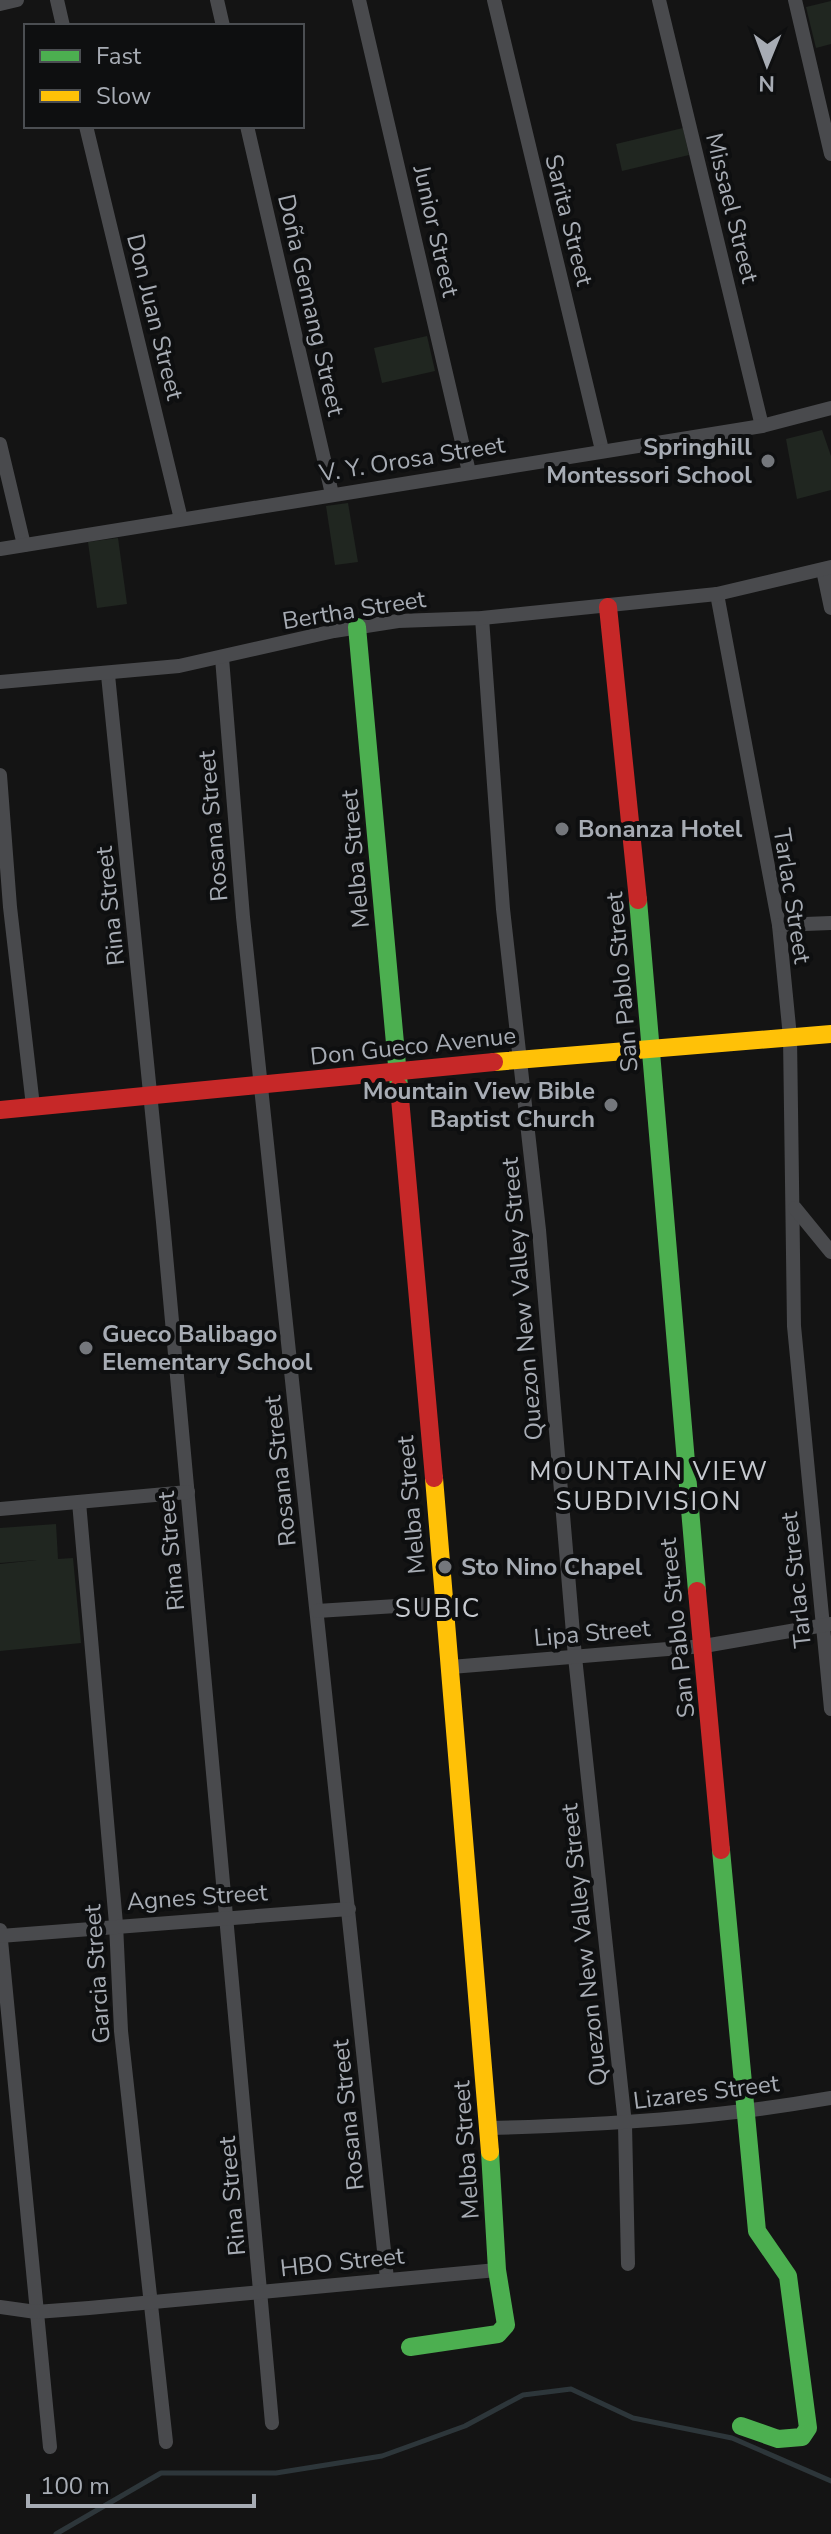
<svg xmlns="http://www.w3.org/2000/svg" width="831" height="2534" viewBox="0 0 831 2534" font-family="'Nunito Sans',sans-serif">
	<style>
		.green { fill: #202620 }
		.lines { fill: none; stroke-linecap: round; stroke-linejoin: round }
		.stream { stroke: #2d363a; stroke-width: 5 }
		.street { stroke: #494a4d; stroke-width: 14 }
		.fast { stroke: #4caf50; stroke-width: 18 }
		.slow { stroke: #ffc107; stroke-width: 18 }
		.jam { stroke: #c62828; stroke-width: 18 }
		.poi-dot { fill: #74777c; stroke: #0e0f10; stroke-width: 3 }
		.labels { text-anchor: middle; stroke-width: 8; stroke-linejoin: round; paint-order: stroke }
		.street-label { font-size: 24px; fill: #a7acb4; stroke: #0e0f10 }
		.poi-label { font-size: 24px; font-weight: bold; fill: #a7acb4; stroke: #0e0f10; text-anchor: start }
		.neighbourhood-label { font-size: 26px; letter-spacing: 2px; fill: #c7cad0; stroke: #0e0f10 }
	</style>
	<rect width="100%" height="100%" fill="#141414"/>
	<g class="green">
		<path d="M831,1V44L816,48L806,7Z"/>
		<path d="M683,128L689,155L622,171L616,144Z"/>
		<path d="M427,336L435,371L382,383L374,348Z"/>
		<path d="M822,430L831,456V490L797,499L786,439Z"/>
		<path d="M348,503L358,562L335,565L326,506Z"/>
		<path d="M118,538L127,604L97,608L88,542Z"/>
		<path d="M56,1524L58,1559L73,1558L81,1643L0,1651V1564L37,1560L0,1563V1528Z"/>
	</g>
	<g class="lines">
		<path class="stream" d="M56,2534L161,2473H276L382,2456L465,2426L523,2395L571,2389L633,2418L732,2438L831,2481"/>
		<g class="street">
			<path d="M57,0L63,26"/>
			<path d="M217,0L223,26"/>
			<path d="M359,0L469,472"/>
			<path d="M494,0L602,450"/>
			<path d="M659,0L762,426"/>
			<path d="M795,0L831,154"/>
			<path d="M0,4L17,0"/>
			<path d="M86,126L181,519"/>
			<path d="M247,126L332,494"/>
			<path d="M0,444L24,545"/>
			<path d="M0,549L762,426L831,408"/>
			<path d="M823,570L831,608"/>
			<path d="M717,594L779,925L790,1037L794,1326L831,1709"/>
			<path d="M482,618L503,909L539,1230L575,1657L625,2124L628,2264"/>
			<path d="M222,658L243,917L387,2279"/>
			<path d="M108,675L163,1222L272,2423"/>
			<path d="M0,682L179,666L334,631L398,621L482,618L717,594L831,567"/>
			<path d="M0,775L10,907L33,1106"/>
			<path d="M779,925L831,923"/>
			<path d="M795,1208L831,1252"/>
			<path d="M79,1502L116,1924L121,2031L166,2442"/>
			<path d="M0,1509L188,1492"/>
			<path d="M317,1611L444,1603"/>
			<path d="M451,1667L704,1646L831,1624"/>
			<path d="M0,1930L50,2447"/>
			<path d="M0,1936L349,1909"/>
			<path d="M489,2128C605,2125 717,2118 831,2098"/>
			<path d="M0,2307L36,2312L89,2308L497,2270"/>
		</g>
		<g class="fast">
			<path d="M357,627L399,1087"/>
			<path d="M638,900L697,1591"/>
			<path d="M721,1850L757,2231L788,2276L808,2428L802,2437L778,2439L741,2426"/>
			<path d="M410,2347L498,2334L506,2325L497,2270L490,2152"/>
		</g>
		<g class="slow">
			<path d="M494,1062L831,1034"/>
			<path d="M434,1478L490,2152"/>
		</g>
		<g class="jam">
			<path d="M608,607L638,900"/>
			<path d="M399,1087L434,1478"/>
			<path d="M0,1110L494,1062"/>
			<path d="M697,1591L721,1850"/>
		</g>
	</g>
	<g class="poi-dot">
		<circle cx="768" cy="461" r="8"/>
		<circle cx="562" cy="829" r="8"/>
		<circle cx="611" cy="1105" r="8"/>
		<circle cx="86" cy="1348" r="8"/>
		<circle cx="445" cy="1567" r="8"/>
	</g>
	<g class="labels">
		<g class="street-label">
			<text transform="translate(732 208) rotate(76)" y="8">Missael Street</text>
			<text transform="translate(569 220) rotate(76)" y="8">Sarita Street</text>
			<text transform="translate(436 231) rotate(77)" y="8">Junior Street</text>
			<text transform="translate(311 305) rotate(77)" y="8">Doña Gemang Street</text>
			<text transform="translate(155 317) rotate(76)" y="8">Don Juan Street</text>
			<text transform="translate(412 459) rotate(-9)" y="8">V. Y. Orosa Street</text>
			<text transform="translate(354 610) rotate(-9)" y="8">Bertha Street</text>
			<text transform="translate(213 826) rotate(-95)" y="8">Rosana Street</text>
			<text transform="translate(355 859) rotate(-95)" y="8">Melba Street</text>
			<text transform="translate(792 896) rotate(81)" y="8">Tarlac Street</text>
			<text transform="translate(110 906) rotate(-96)" y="8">Rina Street</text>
			<text transform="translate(622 982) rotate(-95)" y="8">San Pablo Street</text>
			<text transform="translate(413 1046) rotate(-6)" y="8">Don Gueco Avenue</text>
			<text transform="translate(522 1299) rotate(-95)" y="8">Quezon New Valley Street</text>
			<text transform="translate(280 1471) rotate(-96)" y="8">Rosana Street</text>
			<text transform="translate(411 1505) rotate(-95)" y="8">Melba Street</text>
			<text transform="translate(171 1551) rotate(-95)" y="8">Rina Street</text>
			<text transform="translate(796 1580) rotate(-96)" y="8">Tarlac Street</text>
			<text transform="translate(677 1628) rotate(-96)" y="8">San Pablo Street</text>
			<text transform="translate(592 1633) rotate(-5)" y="8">Lipa Street</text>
			<text transform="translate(197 1897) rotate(-4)" y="8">Agnes Street</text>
			<text transform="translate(584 1945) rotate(-96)" y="8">Quezon New Valley Street</text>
			<text transform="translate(97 1974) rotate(-94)" y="8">Garcia Street</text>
			<text transform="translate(706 2092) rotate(-7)" y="8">Lizares Street</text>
			<text transform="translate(348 2115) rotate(-96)" y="8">Rosana Street</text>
			<text transform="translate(466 2150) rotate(-94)" y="8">Melba Street</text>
			<text transform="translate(232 2196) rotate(-95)" y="8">Rina Street</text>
			<text transform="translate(342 2262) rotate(-6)" y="8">HBO Street</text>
		</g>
		<g class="poi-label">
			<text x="752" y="455" text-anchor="end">Springhill<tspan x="752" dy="28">Montessori School</tspan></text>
			<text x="578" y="837">Bonanza Hotel</text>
			<text x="595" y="1099" text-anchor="end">Mountain View Bible<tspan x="595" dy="28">Baptist Church</tspan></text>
			<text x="102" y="1342">Gueco Balibago<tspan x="102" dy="28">Elementary School</tspan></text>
			<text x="461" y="1575">Sto Nino Chapel</text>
		</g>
		<g class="neighbourhood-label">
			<text x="649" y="1480">MOUNTAIN VIEW<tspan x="649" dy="30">SUBDIVISION</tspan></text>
			<text x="438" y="1617">SUBIC</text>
		</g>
	</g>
	<rect x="24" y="24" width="280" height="104" fill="#0e0f10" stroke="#4b4e52" stroke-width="2"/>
	<rect x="40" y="50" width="40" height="12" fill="#4caf50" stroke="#4b4e52" stroke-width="2"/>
	<text x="96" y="64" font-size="24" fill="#a7acb4">Fast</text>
	<rect x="40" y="90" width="40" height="12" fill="#ffc107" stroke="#4b4e52" stroke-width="2"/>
	<text x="96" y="104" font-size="24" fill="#a7acb4">Slow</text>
	<g transform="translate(767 64) rotate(181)" stroke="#0e0f10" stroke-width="6" paint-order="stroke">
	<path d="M0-6L14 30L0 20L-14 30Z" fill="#a7acb4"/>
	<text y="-12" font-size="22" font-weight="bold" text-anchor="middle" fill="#a7acb4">N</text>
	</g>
	<path d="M28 2494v12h226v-12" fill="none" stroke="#a7acb4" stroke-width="4"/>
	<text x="40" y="2494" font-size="24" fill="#a7acb4" stroke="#0e0f10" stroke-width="6" paint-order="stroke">100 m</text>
</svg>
